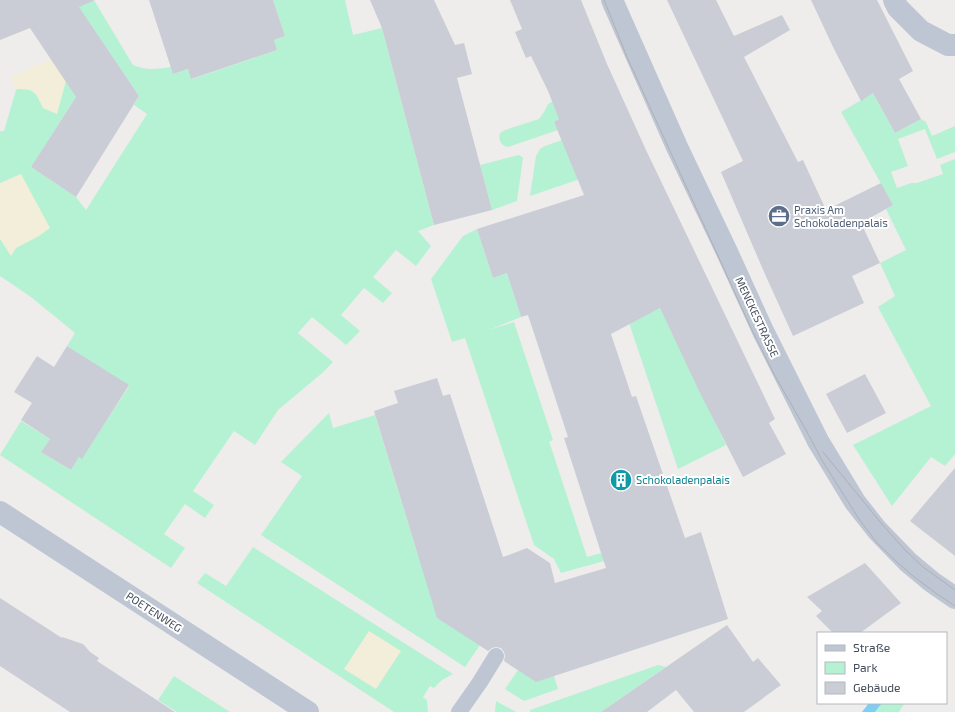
<svg xmlns="http://www.w3.org/2000/svg" width="955" height="712" viewBox="0 0 955 712" font-family="'Exo 2',sans-serif">
	<style>
		.green { fill: #b5f2d3 }
		.sand { fill: #f3eeda }
		.water { fill: #7ecdf3 }
		.building { fill: #cacdd5 }
		.lines { fill: none; stroke-linecap: round; stroke-linejoin: round }
		.lane { stroke: #bec6d3; stroke-width: 16 }
		.street { stroke: #bec6d3; stroke-width: 22 }
		.tram { stroke: #adb0b7; stroke-width: 1 }
		.labels { text-anchor: middle; stroke-width: 4; stroke-linejoin: round; paint-order: stroke }
		.service-label { font-size: 11px; fill: #4e5e75; stroke: #fff; text-anchor: start }
		.street-label { font-size: 11px; fill: #434d5b; stroke: #fff }
		.culture-label { font-size: 11px; fill: #0d838f; stroke: #fff; text-anchor: start }
	</style>
	<rect width="100%" height="100%" fill="#efecec"/>
	<g class="green">
		<path d="M74,0H94L133,65C149,71 155,69 171,67L173,74L188,69L192,79L277,50L274,40L285,36L273,0H345L353,35L382,28L434,225L418,231L431,246L416,266L396,250L373,277L392,293L383,303L364,288L341,315L360,331L346,345L312,317L298,333L333,362L321,374L278,410L255,445L234,431L193,491L214,505L205,518L185,504L164,534L185,548L171,568L0,455L21,421L50,439L41,452L71,470L79,457L82,458L129,386L67,346L75,333L31,297L0,276V131H4L16,90L25,84L66,81L76,97L31,167L76,197L86,210L147,114L134,105L139,96Z"/>
		<path d="M873,93L895,133L921,119L926,122L932,136L955,126V152L937,159L925,129L898,139L908,166L891,172L897,188L911,183H917L943,174L940,165L955,159V454L945,466L931,457L892,506L853,445L931,406L878,307L895,296L880,263L906,250L886,209L893,205L841,112Z"/>
		<path d="M553,101L561,118L554,122L558,130L508,147C501,145 498,141 500,133L505,130L539,119L544,112L548,104Z"/>
		<path d="M562,140L586,177L530,196L536,156L540,149L545,146Z"/>
		<path d="M519,155L523,158L517,201L492,210L480,165Z"/>
		<path d="M477,229L493,278L507,273L521,317L489,330L514,322L553,440L549,442L550,444L587,557L612,550L615,558L561,573L554,559L534,545L465,338L452,342L431,279L463,236Z"/>
		<path d="M617,287L652,312L660,308L726,445L678,469Z"/>
		<path d="M329,413L333,428L375,415L418,556L480,645L465,667L261,535L302,476L281,462Z"/>
		<path d="M253,547L453,674L442,680L434,688L430,686L423,697L427,700L428,712H394L197,583L205,573L226,586Z"/>
		<path d="M658,665L666,667L601,712H530V710Z"/>
		<path d="M518,670L554,676L558,689L524,701L505,689Z"/>
		<path d="M174,676L230,712H177L158,700Z"/>
		<path d="M496,701L516,712H495Z"/>
		<path d="M882,703H904V704L899,712H875Z"/>
	</g>
	<g class="sand">
		<path d="M51,59L66,81L57,114L43,108C35,91 35,89 15,89L11,77Z"/>
		<path d="M21,174L50,228L39,236L16,248L11,256L0,239V183Z"/>
		<path d="M369,631L401,651L376,689L344,669Z"/>
	</g>
	<path class="water" d="M869,703H882L875,712H862Z"/>
	<g class="building">
		<path d="M0,0H95L79,7L139,96L76,197L31,167L76,97L30,28L0,40Z"/>
		<path d="M149,0H273L285,36L274,40L277,50L191,79L188,69L173,74Z"/>
		<path d="M370,0H434L455,45L464,43L472,74L457,78L492,210L434,225L382,28Z"/>
		<path d="M510,0H581L607,64L646,150L775,419L769,423L786,454L743,477L699,391L660,308L611,334L632,397L636,396L685,538L701,532L728,619L536,682L504,661L505,656L504,652L501,648L496,647L492,648L488,651L437,618L374,411L398,403L394,391L437,378L443,396L450,394L503,557L527,548L550,563L555,583L606,568L564,438L568,437L528,315L521,317L507,273L493,278L477,229L584,195L554,122L559,119L548,91L531,56L526,58L515,32L522,29Z"/>
		<path d="M667,0H716L734,36L782,15L790,30L744,57L798,162L803,160L826,210L881,183L893,205L861,223L880,263L852,276L864,303L793,336L764,272L721,172L743,161Z"/>
		<path d="M811,0H877L913,71L899,79L921,119L895,133L873,93L861,101L834,49Z"/>
		<path d="M67,346L129,385L82,459L79,457L71,470L41,452L50,439L21,420L32,403L14,392L37,356L54,367Z"/>
		<path d="M865,374L886,413L847,433L826,394Z"/>
		<path d="M955,468V556L910,521Z"/>
		<path d="M865,563L901,603L860,633H833L816,616L822,611L807,597Z"/>
		<path d="M0,598L62,638V637L83,644L90,652L99,658L97,661L175,712H70L0,666Z"/>
		<path d="M727,625L753,662L758,658L781,685L744,712H694L676,690L647,712H601Z"/>
	</g>
	<g class="lines">
		<path class="lane" d="M459,712L480,682L496,656"/>
		<g class="street">
			<path d="M612,0L677,147L727,252L763,331L818,441L855,502L877,530L908,562L932,582L955,598"/>
			<path d="M894,0L898,8L921,31L948,45H955"/>
			<path d="M0,512L308,712"/>
		</g>
		<g class="tram">
			<path d="M604,0L627,57L751,328L775,376L806,430L823,462L859,519L877,543L898,563L913,576L937,594L955,606"/>
			<path d="M823,452L881,523L906,551L923,567L955,590"/>
		</g>
	</g>
	<defs>
		<g id="office-disc" transform="scale(1.15)"><circle r="9.5" fill="#5c6f8a" stroke="#fff"/><path d="M-6-3h4V-5.5h4V-3h4V5H-6ZM-1-4.5V-3h2v-1.5ZM-6 0V1H6V0Z" fill="#fff"/></g>
		<g id="building-disc" transform="scale(1.15)"><circle r="9.5" fill="#0f9aa8" stroke="#fff"/><path d="M-4-6H4V6H1V3H-1V6H-4ZM-2.5-4.3h1.7v1.8h-1.7ZM.8-4.3h1.7v1.8H.8ZM-2.5-1h1.7V.8h-1.7ZM.8-1h1.7V.8H.8Z" fill="#fff"/></g>
	</defs>
	<g fill-rule="evenodd">
		<use href="#office-disc" x="779" y="216"/>
		<use href="#building-disc" x="621" y="480"/>
	</g>
	<g class="labels">
		<g class="service-label">
			<text x="794" y="214">Praxis Am<tspan x="794" dy="13">Schokoladenpalais</tspan></text>
		</g>
		<g class="street-label">
			<text transform="translate(757 317) rotate(65)" y="4">MENCKESTRASSE</text>
			<text transform="translate(154 612) rotate(33)" y="4">POETENWEG</text>
		</g>
		<g class="culture-label">
			<text x="636" y="484">Schokoladenpalais</text>
		</g>
	</g>
	<rect x="817" y="632" width="130" height="72" fill="#ffffff" stroke="#b4b8bd"/>
	<rect x="825" y="645" width="20" height="6" fill="#bec6d3" stroke="#b4b8bd"/>
	<text x="853" y="652" font-size="12" fill="#434d5b">Straße</text>
	<rect x="825" y="662" width="20" height="12" fill="#b5f2d3" stroke="#b4b8bd"/>
	<text x="853" y="672" font-size="12" fill="#434d5b">Park</text>
	<rect x="825" y="682" width="20" height="12" fill="#cacdd5" stroke="#b4b8bd"/>
	<text x="853" y="692" font-size="12" fill="#434d5b">Gebäude</text>
</svg>
